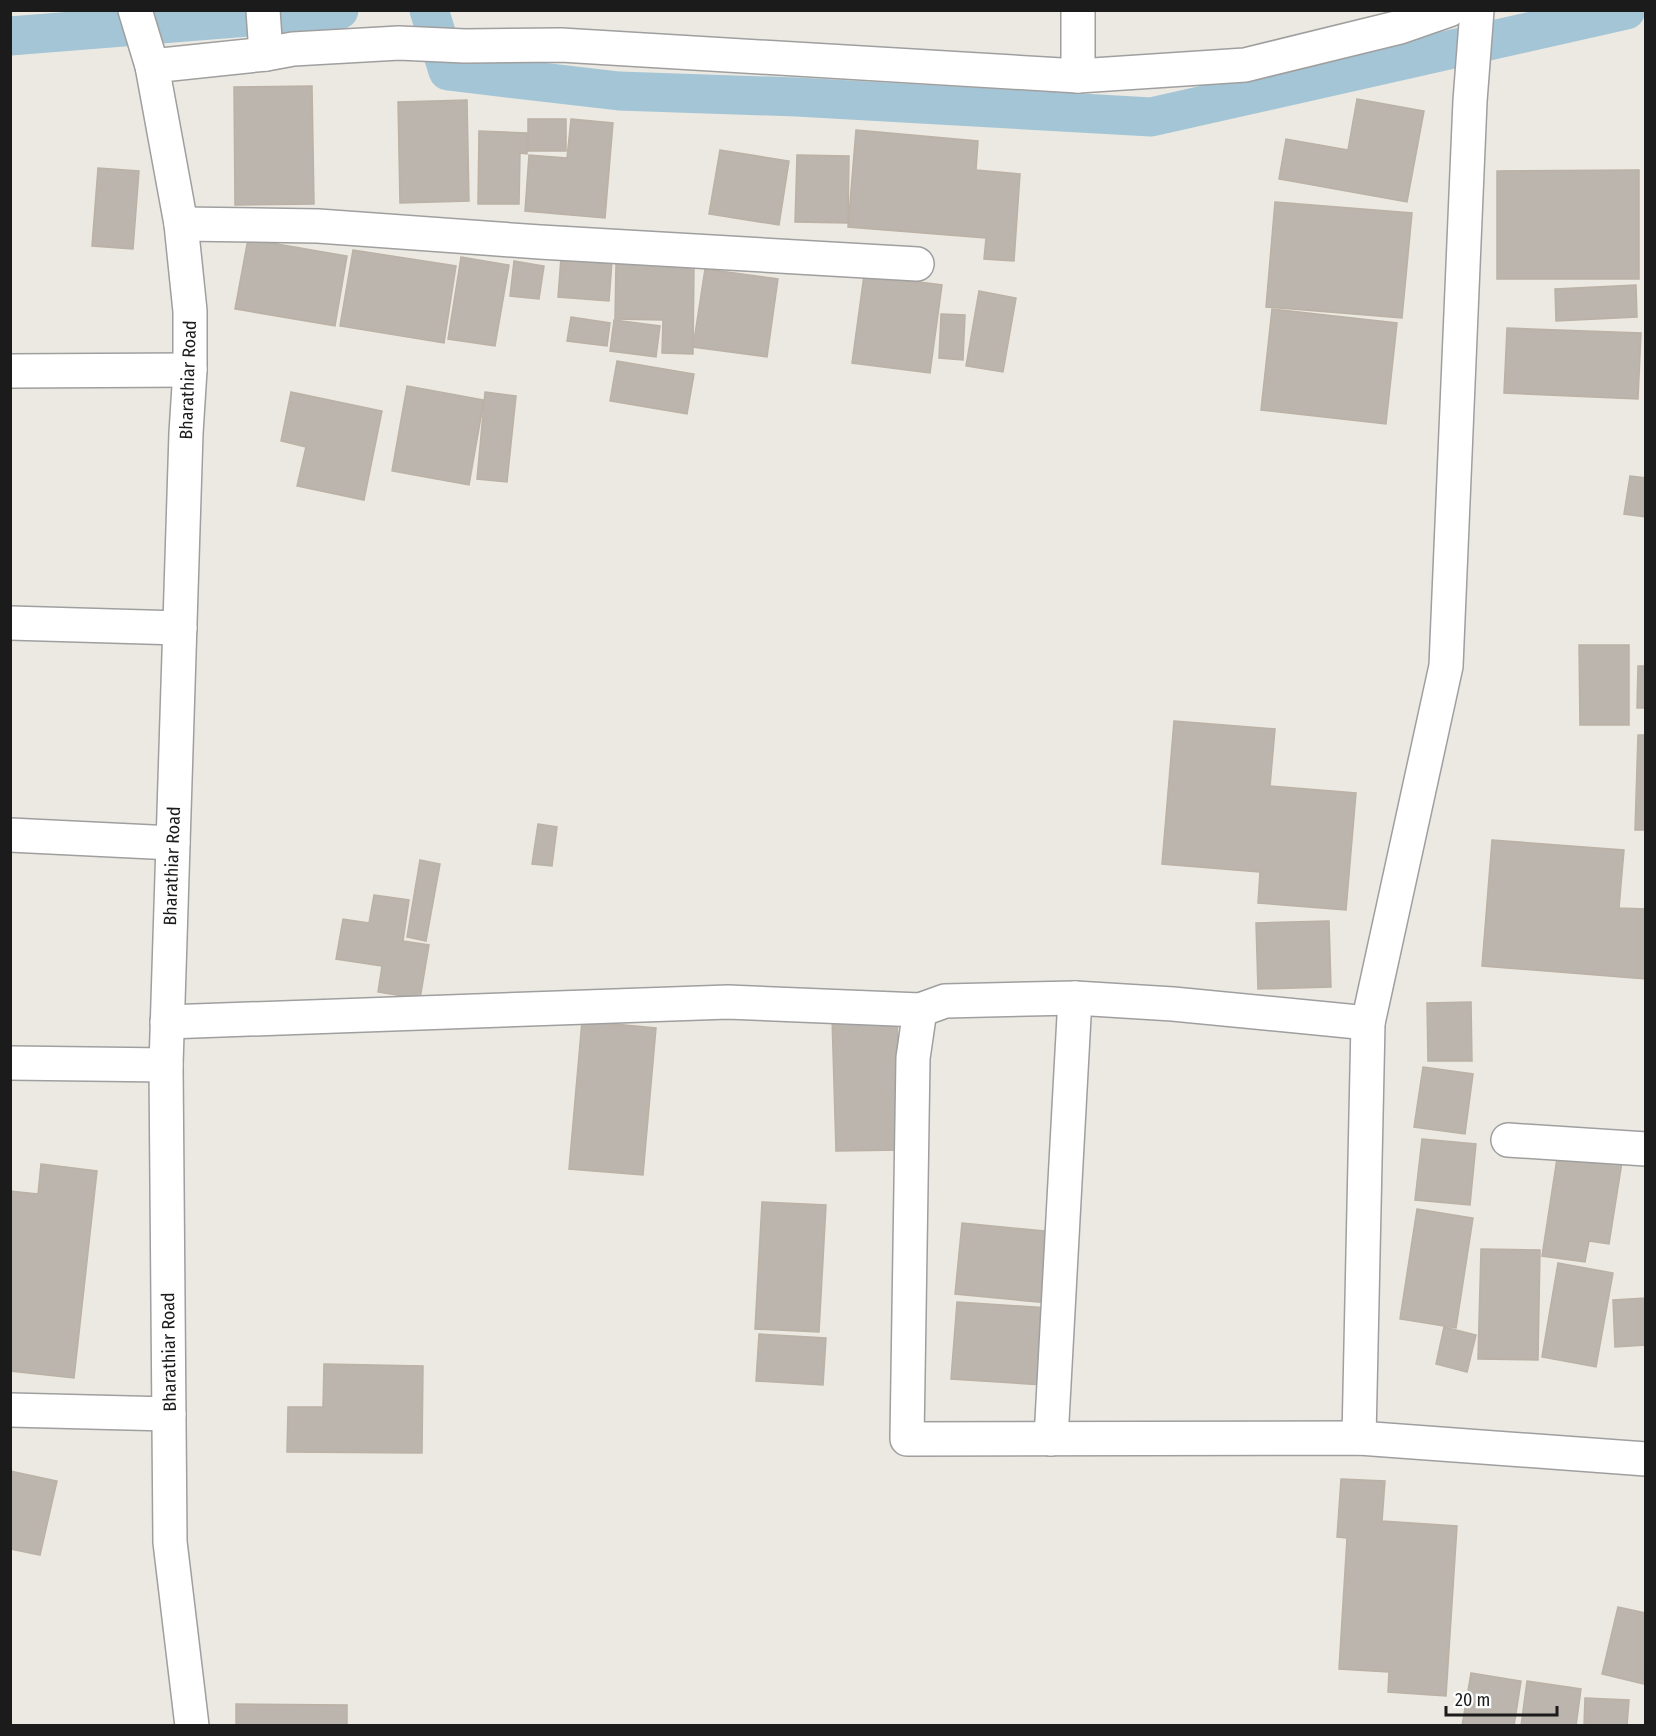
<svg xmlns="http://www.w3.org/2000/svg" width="1656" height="1736" viewBox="0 0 1656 1736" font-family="'Fira Sans Condensed',sans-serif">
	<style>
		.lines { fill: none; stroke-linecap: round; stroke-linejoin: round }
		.canal { stroke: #a4c5d6; stroke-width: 39 }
		.building { fill: #bbb5ae; stroke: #bbb1a5; stroke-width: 1.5 }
		.minor-casing { stroke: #9f9f9f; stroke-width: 36 }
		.minor { stroke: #fff; stroke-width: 33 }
		.labels { text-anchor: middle; stroke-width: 4.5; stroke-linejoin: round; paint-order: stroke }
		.street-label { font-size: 18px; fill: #1b1b1b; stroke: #fff }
	</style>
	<rect width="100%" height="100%" fill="#ebe9e1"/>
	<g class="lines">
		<g class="canal">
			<path d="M429,10L448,71L619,91L797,97L1151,117L1626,10"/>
			<path d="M10,36L339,10"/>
		</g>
	</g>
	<g class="building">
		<path d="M312,86L314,204L235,205L234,87Z"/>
		<path d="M1357,99L1424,111L1407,202L1279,179L1286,139L1348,150Z"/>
		<path d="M467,100L469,201L400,203L398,102Z"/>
		<rect x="528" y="119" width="38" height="32"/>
		<path d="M571,119L613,123L605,218L525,211L529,155L567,158Z"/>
		<path d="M856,130L978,141L976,170L1020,174L1014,261L984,259L986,238L848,227Z"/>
		<path d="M479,131L527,133V154L520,153L519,204H478Z"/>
		<path d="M720,150L789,161L779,225L709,214Z"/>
		<path d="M797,155L849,156L848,223L795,222Z"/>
		<path d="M98,168L139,171L133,249L92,246Z"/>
		<path d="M1639,170V279H1497V171Z"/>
		<path d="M1275,202L1412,213L1402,318L1266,307Z"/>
		<path d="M248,239L347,256L335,326L235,309Z"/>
		<path d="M353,250L456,266L444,343L340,326Z"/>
		<path d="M461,257L509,265L495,346L448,339Z"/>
		<path d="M561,258L612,261L609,301L558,297Z"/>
		<path d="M514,261L544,266L539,299L510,296Z"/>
		<path d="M616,263L694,264L693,354L662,353L663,320L615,319Z"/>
		<path d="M705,269L778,279L767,357L693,347Z"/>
		<path d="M864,275L942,285L930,373L852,363Z"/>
		<path d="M1636,285L1637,317L1556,321L1555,289Z"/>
		<path d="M979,291L1016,298L1003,372L966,366Z"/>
		<path d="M1272,309L1397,323L1386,424L1261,410Z"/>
		<path d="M941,314L965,315L963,360L939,358Z"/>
		<path d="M571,317L610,323L607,346L567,341Z"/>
		<path d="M614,320L660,326L656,357L610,351Z"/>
		<path d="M1507,328L1641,333L1638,399L1504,393Z"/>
		<path d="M617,361L694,374L687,414L610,401Z"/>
		<path d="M407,386L484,400L469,485L392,471Z"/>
		<path d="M291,392L382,411L364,500L297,486L306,447L281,441Z"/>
		<path d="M485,392L516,396L507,482L477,479Z"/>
		<path d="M1630,476L1646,478V517L1624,514Z"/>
		<path d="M1579,645H1629V725H1580Z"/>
		<path d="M1638,666H1646V708H1637Z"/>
		<path d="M1174,721L1275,729L1270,786L1356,793L1346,910L1258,903L1260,872L1162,864Z"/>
		<path d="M1638,735H1646V830H1635Z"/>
		<path d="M538,824L557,827L552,866L532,864Z"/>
		<path d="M1492,840L1624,850L1619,908L1646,909V979L1482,966Z"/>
		<path d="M420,860L440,864L426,941L407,937Z"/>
		<path d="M374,895L409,900L403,941L429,945L420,999L378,992L382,966L336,959L343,919L369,923Z"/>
		<path d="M1329,921L1331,987L1258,989L1256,923Z"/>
		<path d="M1471,1002L1472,1061H1428L1427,1003Z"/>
		<path d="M897,1015L901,1150L836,1151L832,1017Z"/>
		<path d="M582,1021L656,1028L643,1175L569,1169Z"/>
		<path d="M1423,1067L1473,1074L1465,1134L1414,1127Z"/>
		<path d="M1422,1139L1476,1144L1470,1205L1415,1200Z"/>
		<path d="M1558,1152L1622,1162L1609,1244L1589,1241L1585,1262L1542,1256Z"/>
		<path d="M41,1164L97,1171L74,1378L10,1371V1191L38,1194Z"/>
		<path d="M762,1202L826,1205L819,1332L755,1329Z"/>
		<path d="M1417,1209L1473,1218L1456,1328L1400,1319Z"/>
		<path d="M962,1223L1055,1232L1048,1303L955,1294Z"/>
		<path d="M1481,1249L1540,1250L1538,1360L1478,1359Z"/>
		<path d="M1558,1263L1613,1273L1596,1367L1542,1357Z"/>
		<path d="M1646,1298V1345L1615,1347L1613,1300Z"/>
		<path d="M957,1302L1049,1308L1044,1385L951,1379Z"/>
		<path d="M1444,1327L1476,1335L1467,1372L1436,1364Z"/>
		<path d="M759,1334L826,1338L823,1385L756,1381Z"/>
		<path d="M324,1364L423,1366L422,1453L287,1452L288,1407H323Z"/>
		<path d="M10,1471L57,1481L40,1555L10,1549Z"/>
		<path d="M1341,1479L1385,1481L1382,1521L1457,1526L1446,1696L1388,1692L1389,1672L1339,1669L1347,1538L1337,1537Z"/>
		<path d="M1618,1607L1646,1613L1644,1684L1602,1674Z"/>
		<path d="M1471,1673L1521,1681L1514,1726H1462Z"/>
		<path d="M1527,1681L1581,1689L1576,1726H1521Z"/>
		<path d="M1585,1698L1629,1700L1627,1726H1584Z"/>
		<path d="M236,1704L347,1705V1726H236Z"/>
	</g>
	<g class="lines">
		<g class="minor-casing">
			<g id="minor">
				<path d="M135,10L152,66L181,224L190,311V370L186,433L166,1065L170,1542L192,1726"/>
				<path d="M263,10L266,54"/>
				<path d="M1078,10V76"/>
				<path d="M152,66L266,54L293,49L399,43L465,46L561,45L1078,76L1245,65L1400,27L1449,10"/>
				<path d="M181,224L318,226L540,242L917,264"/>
				<path d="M10,371L190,370"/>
				<path d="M10,623L180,628"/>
				<path d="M10,835L173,843"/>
				<path d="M920,1010L913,1058L907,1439L1359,1438L1646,1459"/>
				<path d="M167,1022L728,1002L920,1010L945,1001L1075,998L1173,1004L1368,1023"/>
				<path d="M10,1063L166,1065"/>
				<path d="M1508,1140L1646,1149"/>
				<path d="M10,1410L169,1414"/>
				<path d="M1359,1438L1368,1023L1446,666L1470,101L1477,10"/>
				<path d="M1051,1439L1075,998"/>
			</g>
		</g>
		<use href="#minor" class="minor"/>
	</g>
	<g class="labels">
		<g class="street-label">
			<text transform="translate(188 380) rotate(-88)" y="6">Bharathiar Road</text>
			<text transform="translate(172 866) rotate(-88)" y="6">Bharathiar Road</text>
			<text transform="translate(169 1352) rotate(-91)" y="6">Bharathiar Road</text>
		</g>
	</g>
	<rect width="1656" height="1736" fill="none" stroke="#1b1b1b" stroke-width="24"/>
	<path d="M1446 1706v9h111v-9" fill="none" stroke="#1b1b1b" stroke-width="3"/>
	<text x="1455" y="1706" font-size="18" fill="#1b1b1b" stroke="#ffffff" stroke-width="4.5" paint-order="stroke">20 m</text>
</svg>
